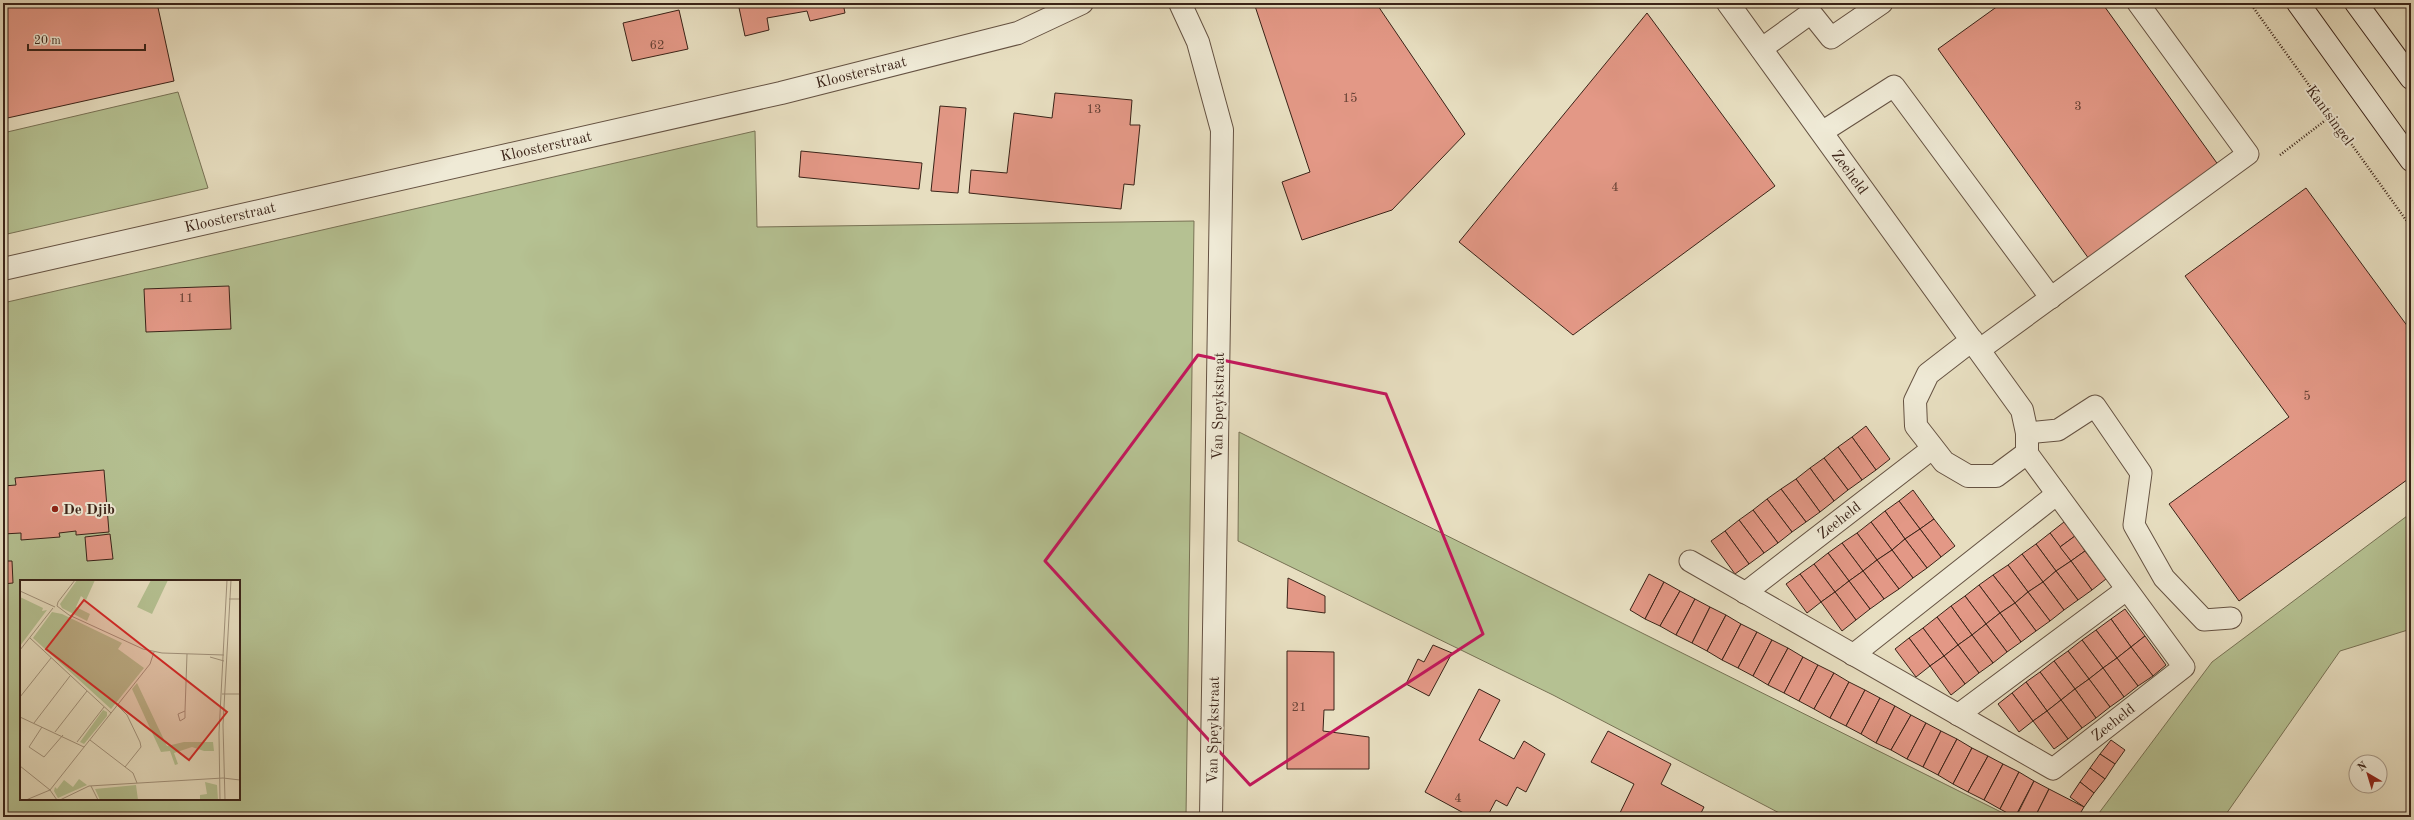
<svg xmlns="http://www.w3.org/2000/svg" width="2414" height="820" viewBox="0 0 2414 820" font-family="'Old Standard TT',serif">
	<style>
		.green { fill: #b5c192; stroke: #787255; fill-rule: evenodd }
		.building { fill: #e39886; stroke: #3a2318 }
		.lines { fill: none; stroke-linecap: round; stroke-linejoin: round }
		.lane-casing { stroke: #655242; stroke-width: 23 }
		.street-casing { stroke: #655242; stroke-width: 24 }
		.secondary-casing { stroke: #3a2318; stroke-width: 24 }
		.path { stroke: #3a2318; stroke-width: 2.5; stroke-dasharray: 1 2; stroke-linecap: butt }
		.lane { stroke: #efead6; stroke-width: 21 }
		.street { stroke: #efead6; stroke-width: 22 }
		.secondary { stroke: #efead6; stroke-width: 22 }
		.marked { fill: none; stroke: #c2185b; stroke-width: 3; stroke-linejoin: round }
		.poi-dot { fill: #8f2418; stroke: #efead6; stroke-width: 1.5 }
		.labels { text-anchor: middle; stroke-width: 4; stroke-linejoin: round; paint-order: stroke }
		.number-label { font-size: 13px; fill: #644034 }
		.street-label { font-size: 15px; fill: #3a2318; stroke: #efead6 }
		.poi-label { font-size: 15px; font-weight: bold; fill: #3a2318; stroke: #efead6; text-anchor: start }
		.inset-road { fill: none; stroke: #a2937d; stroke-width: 1 }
		.view { fill: #d62828; fill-opacity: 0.15; stroke: #d62828; stroke-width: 2 }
		.inset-edge { fill: none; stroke: #3a2318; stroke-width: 2 }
	</style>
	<rect width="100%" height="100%" fill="#e7dec0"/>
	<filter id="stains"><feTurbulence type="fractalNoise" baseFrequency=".005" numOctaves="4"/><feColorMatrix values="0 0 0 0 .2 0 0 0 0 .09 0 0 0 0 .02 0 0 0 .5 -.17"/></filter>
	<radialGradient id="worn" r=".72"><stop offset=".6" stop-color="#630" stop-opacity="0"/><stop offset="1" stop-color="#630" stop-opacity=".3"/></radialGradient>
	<g class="green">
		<path d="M178,92L208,188L3,235V133Z"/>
		<path d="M755,131L757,227L1194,221L1186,817H3V303ZM21,581H239V799H21Z"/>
		<path d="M1239,432L2011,817H1787L1553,695L1238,541Z"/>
		<path d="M2411,513V629L2340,651L2224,817H2096L2212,662Z"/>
	</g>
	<g class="building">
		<path d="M3,3H157L174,81L3,119Z"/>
		<path d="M738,3H843L845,13L810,21L807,11L767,18L769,30L745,36Z"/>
		<path d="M1254,3H1376L1465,134L1392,210L1302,240L1282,182L1310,172Z"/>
		<path d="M2002,3H2102L2219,166L2089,259L1938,49Z"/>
		<path d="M679,10L688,49L632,61L623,23Z"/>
		<path d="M1647,13L1775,186L1573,335L1459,242Z"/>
		<path d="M1055,93L1132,100L1130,125H1140L1134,185L1124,184L1121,209L969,193L971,170L1007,173L1014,113L1052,118Z"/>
		<path d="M940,106L966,108L958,193L931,191Z"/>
		<path d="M801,151L922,163L919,189L799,177Z"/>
		<path d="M2306,188L2411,331V477L2239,601L2169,504L2289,417L2185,276Z"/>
		<path d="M229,286L231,329L146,332L144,289Z"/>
		<path d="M1866,426L1890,459L1876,470L1852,437Z"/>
		<path d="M1852,437L1876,470L1862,480L1838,447Z"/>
		<path d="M1838,447L1862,480L1848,490L1824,458Z"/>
		<path d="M1824,458L1848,490L1834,501L1810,468Z"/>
		<path d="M1810,468L1834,501L1820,512L1796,479Z"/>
		<path d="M104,470L109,532L76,535V531L59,533L60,537L21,540V533L3,534V486L16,485L15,478Z"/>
		<path d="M1796,479L1820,512L1806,522L1781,489Z"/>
		<path d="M1781,489L1806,522L1792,532L1767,499Z"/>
		<path d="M1913,490L1934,519L1920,529L1899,501Z"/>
		<path d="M1767,499L1792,532L1778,543L1753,510Z"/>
		<path d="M1899,501L1920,529L1905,539L1885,511Z"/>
		<path d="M1753,510L1778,543L1764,553L1739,520Z"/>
		<path d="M1885,511L1905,539L1892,550L1871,522Z"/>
		<path d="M1934,519L1955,546L1941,557L1920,529Z"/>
		<path d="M1739,520L1764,553L1749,564L1725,531Z"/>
		<path d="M1871,522L1892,550L1877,560L1857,533Z"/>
		<path d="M2064,522L2075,536L2060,547L2050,533Z"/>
		<path d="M1920,529L1941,557L1927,568L1905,539Z"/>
		<path d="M1725,531L1749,564L1735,574L1711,541Z"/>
		<path d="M1857,533L1877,560L1863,571L1842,543Z"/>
		<path d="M2050,533L2071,561L2056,571L2036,544Z"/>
		<path d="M110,534L113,559L87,561L85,537Z"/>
		<path d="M2075,536L2085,551L2071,561L2060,547Z"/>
		<path d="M1905,539L1927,568L1913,578L1892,550Z"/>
		<path d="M1842,543L1863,571L1849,581L1828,553Z"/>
		<path d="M2036,544L2056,571L2043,582L2022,554Z"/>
		<path d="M1892,550L1913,578L1899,589L1877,560Z"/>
		<path d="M2085,551L2106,579L2092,590L2071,561Z"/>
		<path d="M1828,553L1849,581L1835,592L1814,564Z"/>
		<path d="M2022,554L2043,582L2028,592L2008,565Z"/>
		<path d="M1877,560L1899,589L1884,599L1863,571Z"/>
		<path d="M3,561H12L13,583L3,584Z"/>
		<path d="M2071,561L2092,590L2078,600L2056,571Z"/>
		<path d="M1814,564L1835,592L1821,602L1800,574Z"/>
		<path d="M2008,565L2028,592L2015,603L1993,575Z"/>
		<path d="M1863,571L1884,599L1870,609L1849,581Z"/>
		<path d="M2056,571L2078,600L2064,610L2043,582Z"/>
		<path d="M1649,574L1664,582L1645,619L1630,610Z"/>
		<path d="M1800,574L1821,602L1807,613L1786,584Z"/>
		<path d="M1993,575L2015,603L2000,613L1979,585Z"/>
		<path d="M1288,578L1325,596V613L1287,608Z"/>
		<path d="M1849,581L1870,609L1856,620L1835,592Z"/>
		<path d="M1664,582L1680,591L1660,626L1645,619Z"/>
		<path d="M2043,582L2064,610L2050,621L2028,592Z"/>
		<path d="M1979,585L2000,613L1986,624L1965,596Z"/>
		<path d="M1680,591L1695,599L1676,635L1660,626Z"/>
		<path d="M1835,592L1856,620L1842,631L1821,602Z"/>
		<path d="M2028,592L2050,621L2036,631L2015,603Z"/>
		<path d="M1965,596L1986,624L1972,635L1951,606Z"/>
		<path d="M1695,599L1710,607L1692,643L1676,635Z"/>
		<path d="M2015,603L2036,631L2021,642L2000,613Z"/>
		<path d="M1951,606L1972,635L1958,645L1937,617Z"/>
		<path d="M1710,607L1726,615L1707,651L1692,643Z"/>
		<path d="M2125,609L2145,636L2131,647L2111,619Z"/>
		<path d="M2000,613L2021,642L2007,652L1986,624Z"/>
		<path d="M1726,615L1741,624L1722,660L1707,651Z"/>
		<path d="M1937,617L1958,645L1944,656L1923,628Z"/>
		<path d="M2111,619L2131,647L2117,658L2096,630Z"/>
		<path d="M1741,624L1757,632L1738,668L1722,660Z"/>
		<path d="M1986,624L2007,652L1993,663L1972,635Z"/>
		<path d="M1923,628L1944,656L1930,666L1909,638Z"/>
		<path d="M2096,630L2117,658L2103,668L2082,640Z"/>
		<path d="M1757,632L1772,640L1753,676L1738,668Z"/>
		<path d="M1972,635L1993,663L1979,673L1958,645Z"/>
		<path d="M2145,636L2166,665L2153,676L2131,647Z"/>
		<path d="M1909,638L1930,666L1916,677L1895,649Z"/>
		<path d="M1772,640L1788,648L1768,685L1753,676Z"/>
		<path d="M2082,640L2103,668L2089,679L2068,651Z"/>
		<path d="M1433,645L1452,653L1429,696L1406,684L1418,659L1424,662Z"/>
		<path d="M1958,645L1979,673L1965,684L1944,656Z"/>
		<path d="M2131,647L2153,676L2138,686L2117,658Z"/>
		<path d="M1788,648L1803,657L1784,693L1768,685Z"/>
		<path d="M1287,651L1334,652V710H1324L1323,731L1369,737V769H1287Z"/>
		<path d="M2068,651L2089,679L2075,689L2054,661Z"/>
		<path d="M1944,656L1965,684L1951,695L1930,666Z"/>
		<path d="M1803,657L1818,665L1799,701L1784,693Z"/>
		<path d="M2117,658L2138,686L2124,697L2103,668Z"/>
		<path d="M2054,661L2075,689L2061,700L2040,672Z"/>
		<path d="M1818,665L1834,673L1814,709L1799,701Z"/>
		<path d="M2103,668L2124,697L2110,707L2089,679Z"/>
		<path d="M2040,672L2061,700L2047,711L2026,682Z"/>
		<path d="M1834,673L1849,682L1830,718L1814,709Z"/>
		<path d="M2089,679L2110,707L2096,718L2075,689Z"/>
		<path d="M1849,682L1865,690L1846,726L1830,718Z"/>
		<path d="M2026,682L2047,711L2033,721L2012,693Z"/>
		<path d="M1479,689L1500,700L1479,740L1514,759L1524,741L1545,754L1526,792L1517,787L1507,806L1496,800L1487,817H1471L1425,792Z"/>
		<path d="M2075,689L2096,718L2082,728L2061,700Z"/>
		<path d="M1865,690L1880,698L1861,734L1846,726Z"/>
		<path d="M2012,693L2033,721L2019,732L1998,704Z"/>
		<path d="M1880,698L1895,706L1876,743L1861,734Z"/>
		<path d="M2061,700L2082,728L2068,739L2047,711Z"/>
		<path d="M1895,706L1911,715L1891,750L1876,743Z"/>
		<path d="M2047,711L2068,739L2054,749L2033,721Z"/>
		<path d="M1911,715L1926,723L1907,759L1891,750Z"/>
		<path d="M1926,723L1941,731L1923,767L1907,759Z"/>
		<path d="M1608,731L1671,764L1661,784L1704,807L1699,817H1618L1634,784L1591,762Z"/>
		<path d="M1941,731L1957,739L1938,775L1923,767Z"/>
		<path d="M1957,739L1972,748L1953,784L1938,775Z"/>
		<path d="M2111,740L2125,750L2115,764L2100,754Z"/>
		<path d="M1972,748L1988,756L1968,792L1953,784Z"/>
		<path d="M2100,754L2115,764L2105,779L2090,768Z"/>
		<path d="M1988,756L2003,764L1984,800L1968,792Z"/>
		<path d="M2003,764L2019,772L2000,809L1984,800Z"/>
		<path d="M2090,768L2105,779L2094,793L2080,782Z"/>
		<path d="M2019,772L2034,781L2015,817L2000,809Z"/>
		<path d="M2034,781L2049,789L2035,817H2016Z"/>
		<path d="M2080,782L2094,793L2084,807L2070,797Z"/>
		<path d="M2049,789L2084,807L2078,817H2035Z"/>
	</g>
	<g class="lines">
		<g class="lane-casing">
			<g id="lane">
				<path d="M1761,49L1811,13L1831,38L1882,3"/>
				<path d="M1822,132L1894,86L2051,298"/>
				<path d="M1979,350L2248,154L2138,3"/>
				<path d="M2027,433L2058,430L2095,406L2141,473L2134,525L2164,578L2204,620L2231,618"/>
				<path d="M1690,561L2053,769L2184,667L2027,453"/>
				<path d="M1745,593L1933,448"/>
				<path d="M1853,655L2057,494"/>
				<path d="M1958,715L2126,590"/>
			</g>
		</g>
		<g class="street-casing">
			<g id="street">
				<path d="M1180,3L1198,42L1222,130L1211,817"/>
				<path d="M1728,3L2022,410L2027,433V453L1996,476H1968L1944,462L1916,426L1915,401L1928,374L1972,340"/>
				<path d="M3,269L781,93L1018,33L1082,3"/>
			</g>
		</g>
		<g class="secondary-casing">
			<g id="secondary">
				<path d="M2298,3L2411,160"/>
				<path d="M2356,3L2411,78"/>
			</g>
		</g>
		<g class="path">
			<path d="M2250,3L2411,227"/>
			<path d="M2280,155L2331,116"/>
		</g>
		<use href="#lane" class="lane"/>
		<use href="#street" class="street"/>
		<use href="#secondary" class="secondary"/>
	</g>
	<path class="marked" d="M1198,355L1386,394L1483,634L1250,785L1045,561Z"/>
	<circle class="poi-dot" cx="55" cy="509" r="4"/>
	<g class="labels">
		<g class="number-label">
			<text x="657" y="49">62</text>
			<text x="1350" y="102">15</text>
			<text x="2078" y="110">3</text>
			<text x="1094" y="113">13</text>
			<text x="1615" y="191">4</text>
			<text x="186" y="302">11</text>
			<text x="2307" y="400">5</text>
			<text x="1299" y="711">21</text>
			<text x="1458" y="802">4</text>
		</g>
		<g class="street-label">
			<text transform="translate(861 72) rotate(-14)" y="5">Kloosterstraat</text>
			<text transform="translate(2330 115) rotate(54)" y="5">Kantsingel</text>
			<text transform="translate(546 146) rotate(-13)" y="5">Kloosterstraat</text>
			<text transform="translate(1850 172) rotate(54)" y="5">Zeeheld</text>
			<text transform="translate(230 217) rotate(-13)" y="5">Kloosterstraat</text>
			<text transform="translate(1218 406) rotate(-89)" y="5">Van Speykstraat</text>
			<text transform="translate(1839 520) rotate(-38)" y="5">Zeeheld</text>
			<text transform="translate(2113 722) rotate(-38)" y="5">Zeeheld</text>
			<text transform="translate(1213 730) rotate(-89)" y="5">Van Speykstraat</text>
		</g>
		<g class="poi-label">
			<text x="63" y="514">De Djib</text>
		</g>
	</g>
	<g transform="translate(20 580)">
		<rect width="220" height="220" fill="#e7dec0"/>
		<path d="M57,0H75L66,20L61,16L56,27L70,34L67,41L42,28L40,24ZM131,0H148L132,34L117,27ZM0,17L23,28L22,31L27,30L0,66ZM32,32L42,34L102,63L98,69L124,88L91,129L13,58ZM117,103L147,166L164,162H193L194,171H184L172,167L154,173L158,184L155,185L150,171L141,172L112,109ZM83,130L87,132V136L64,164L60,162ZM59,199L67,205L38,218L34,211L35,207L37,209L44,200L53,207ZM185,202L197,205L198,220H180V215L187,214ZM116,205L118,220H80L75,209Z" fill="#b5c192"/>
		<path class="inset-road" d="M0,11L35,27M209,19H220V0M37,26L49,35L123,69L142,73L204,75M37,26L38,22L55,0M10,58L91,133M0,70L33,28M190,77L204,81M202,114H220M0,117L31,78M97,125L107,135L120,162L121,167L105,187M165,131L158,134L160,141L165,138V131L167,74M0,137L64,167M14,143L50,96M22,147L9,167L24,177L43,155M35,152L67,111M70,160L113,193L117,203M57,162L84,127M0,186L30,210L37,220M71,206L78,220M6,220L30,210L130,84L134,72M40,220L69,206L203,198L220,200M200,220L199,153L207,0M205,220L203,145L211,0"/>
		<path class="view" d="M64,20L207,132L169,180L26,69Z"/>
		<rect width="220" height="220" class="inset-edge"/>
	</g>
	<rect width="2414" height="820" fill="none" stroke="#e7dec0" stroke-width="16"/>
	<rect x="4" y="4" width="2406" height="812" fill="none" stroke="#3a2318" stroke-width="2"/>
	<rect x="8" y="8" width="2398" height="804" fill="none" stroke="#3a2318"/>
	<g transform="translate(2368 774) rotate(322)"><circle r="19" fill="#efead6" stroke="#a79a8a"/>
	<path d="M0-3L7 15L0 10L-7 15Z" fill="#8f2418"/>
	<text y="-6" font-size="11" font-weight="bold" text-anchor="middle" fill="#3a2318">N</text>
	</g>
	<path d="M28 44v6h117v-6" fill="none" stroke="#3a2318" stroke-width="2"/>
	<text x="34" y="44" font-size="12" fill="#3a2318" stroke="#efead6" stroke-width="3" paint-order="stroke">20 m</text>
	<rect width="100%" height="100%" filter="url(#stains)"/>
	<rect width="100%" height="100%" fill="url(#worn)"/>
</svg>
